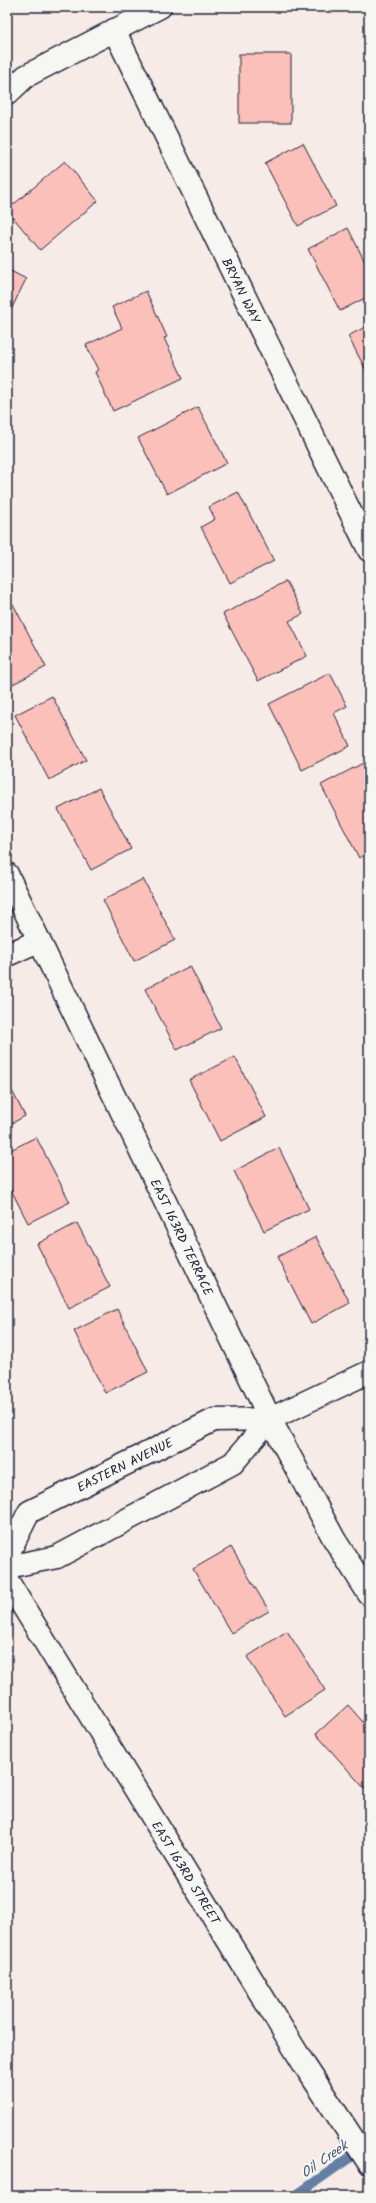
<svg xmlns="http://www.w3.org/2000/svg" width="376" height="2203" viewBox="0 0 376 2203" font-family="Kalam,sans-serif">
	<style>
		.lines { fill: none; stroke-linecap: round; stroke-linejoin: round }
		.stream { stroke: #6380a4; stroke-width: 10 }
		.building { fill: #fcc0bb; stroke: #22223b }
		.street-casing { stroke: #22223b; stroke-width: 25 }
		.secondary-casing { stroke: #22223b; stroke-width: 25 }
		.street { stroke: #f6f6f2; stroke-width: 22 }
		.secondary { stroke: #f6f6f2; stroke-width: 22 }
		.labels { text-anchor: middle; stroke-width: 4; stroke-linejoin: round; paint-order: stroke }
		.street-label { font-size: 13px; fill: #22223b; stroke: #f6f6f2 }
		.water-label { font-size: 14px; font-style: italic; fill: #485978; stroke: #f6f6f2 }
	</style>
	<rect width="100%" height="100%" fill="#f7ebe7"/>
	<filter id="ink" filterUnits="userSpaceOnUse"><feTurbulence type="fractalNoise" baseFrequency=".025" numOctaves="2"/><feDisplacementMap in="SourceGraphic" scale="8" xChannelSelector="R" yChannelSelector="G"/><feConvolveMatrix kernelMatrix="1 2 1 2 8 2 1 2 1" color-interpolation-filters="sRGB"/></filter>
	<g filter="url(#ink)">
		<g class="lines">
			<path class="stream" d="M295,2196L362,2149"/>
		</g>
		<g class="building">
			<rect x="239" y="54" width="52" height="69"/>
			<path d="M303,143L336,206L298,226L265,163Z"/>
			<path d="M65,161L98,201L40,250L7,210Z"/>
			<path d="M348,228L369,270V296L340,311L308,249Z"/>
			<path d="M7,269L26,279L7,318Z"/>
			<path d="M146,291L167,337L164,338L183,378L113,411L95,372L98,370L86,345L122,328L112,307Z"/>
			<path d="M369,325V376L348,336Z"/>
			<path d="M198,407L227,463L167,494L138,438Z"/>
			<path d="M238,492L274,561L230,583L201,527L215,519L209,507Z"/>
			<path d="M286,581L303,614L289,621L307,656L258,681L223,614Z"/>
			<path d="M13,604L46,667L7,687V607Z"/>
			<path d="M330,673L347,706L334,713L350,746L302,770L269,704Z"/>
			<path d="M52,696L86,760L49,780L15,715Z"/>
			<path d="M367,761L369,765V853L359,858L321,785Z"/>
			<path d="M99,788L131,849L91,870L58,809Z"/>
			<path d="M143,879L175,940L134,961L103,900Z"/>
			<path d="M190,966L221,1028L177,1050L145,989Z"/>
			<path d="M235,1057L266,1117L220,1141L189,1080Z"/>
			<path d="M7,1081L25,1116L7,1126Z"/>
			<path d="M36,1137L70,1202L28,1223L7,1182V1152Z"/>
			<path d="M279,1148L309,1209L264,1231L234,1171Z"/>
			<path d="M77,1223L110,1287L69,1308L37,1244Z"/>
			<path d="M316,1237L350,1303L311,1324L277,1257Z"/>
			<path d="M117,1309L148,1372L105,1393L74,1331Z"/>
			<path d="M231,1547L269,1611L231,1633L193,1569Z"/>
			<path d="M287,1631L325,1690L285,1716L247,1657Z"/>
			<path d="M348,1705L369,1729V1784L364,1788L316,1734Z"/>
		</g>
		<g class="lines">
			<g class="street-casing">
				<g id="street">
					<path id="s1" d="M114,30L369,550"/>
					<path d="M7,94L26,76L160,7"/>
					<path id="s2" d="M7,874L270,1419L334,1539L369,1594"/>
					<path d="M7,955L38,941"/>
					<path id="s3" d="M7,1556L29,1512L214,1420L270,1419"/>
					<path d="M7,1567L57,1557L233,1463L270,1419L369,1372"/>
				</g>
			</g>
			<g class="secondary-casing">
				<g id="secondary">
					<path id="s4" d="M7,1580L305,2066L369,2163"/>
				</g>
			</g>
			<use href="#street" class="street"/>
			<use href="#secondary" class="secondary"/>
		</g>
	</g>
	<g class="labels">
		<g class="street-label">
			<text dy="5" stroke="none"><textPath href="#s1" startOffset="290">BRYAN WAY</textPath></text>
			<text dy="5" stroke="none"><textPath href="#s2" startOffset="403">EAST 163RD TERRACE</textPath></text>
			<text dy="5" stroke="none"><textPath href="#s3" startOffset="156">EASTERN AVENUE</textPath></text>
			<text dy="5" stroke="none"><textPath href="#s4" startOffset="343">EAST 163RD STREET</textPath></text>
		</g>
		<g class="water-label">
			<text transform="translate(324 2159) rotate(-35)" y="5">Oil Creek</text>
		</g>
	</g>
	<rect width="376" height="2203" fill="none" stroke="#f6f6f2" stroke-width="24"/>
	<rect x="12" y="12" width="352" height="2179" fill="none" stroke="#22223b" stroke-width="1.5" filter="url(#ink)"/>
</svg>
